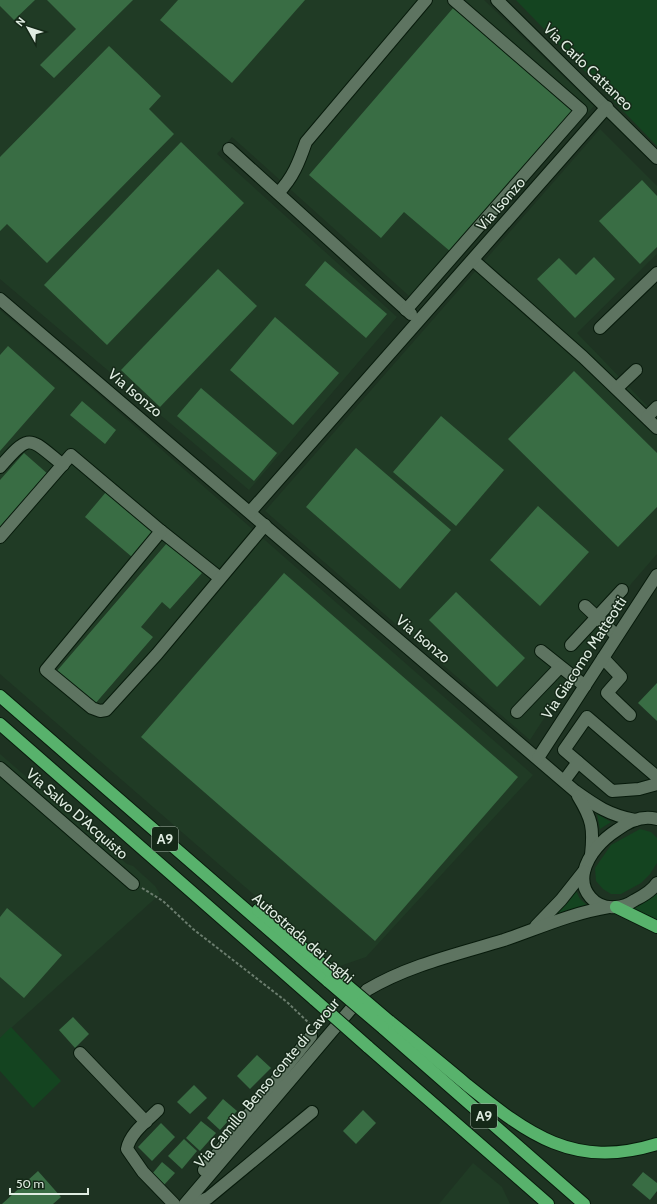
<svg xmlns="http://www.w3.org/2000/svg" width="657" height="1204" viewBox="0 0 657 1204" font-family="Cabin,sans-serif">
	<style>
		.built { fill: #203b25 }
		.green { fill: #144420 }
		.building { fill: #396d44 }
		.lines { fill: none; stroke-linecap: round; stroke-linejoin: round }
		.minor-casing { stroke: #071a0b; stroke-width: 14 }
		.highway-casing { stroke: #071a0b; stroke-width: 14 }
		.path { stroke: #6b7d6e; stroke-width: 2; stroke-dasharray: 3 2; stroke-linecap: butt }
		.minor { stroke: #5e7461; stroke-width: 12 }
		.highway { stroke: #58b26c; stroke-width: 12 }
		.highway-bridge-casing { stroke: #071a0b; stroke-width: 14; stroke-linecap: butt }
		.highway-bridge { stroke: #58b26c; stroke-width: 12 }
		.labels { text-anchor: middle; stroke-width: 3; stroke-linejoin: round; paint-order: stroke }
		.shield { fill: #152918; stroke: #a2b2a5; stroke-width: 1 }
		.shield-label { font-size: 14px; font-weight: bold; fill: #dfece1 }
		.street-label { font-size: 15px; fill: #dfece1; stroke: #152918 }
	</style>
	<rect width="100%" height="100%" fill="#1e3322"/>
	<g class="built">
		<path d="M0,0H484L594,106L418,304L232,137L217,154L397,317L249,490L0,279Z"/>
		<path d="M600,129L657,186V254L577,333L657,416V554L631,584L530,740L265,511Z"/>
		<path d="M0,310L73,372L533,775L366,957L337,967L0,674Z"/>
		<path d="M0,754L127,864L133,866L155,886L160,894L0,1038Z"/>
		<path d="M473,1163L502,1187L510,1204H439Z"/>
	</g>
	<g class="green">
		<path d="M516,0H657V146Z"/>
		<path d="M597,814L611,822L600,829Z"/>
		<path d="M640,829L651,832L657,838V863L650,874L641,883L621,894H611L603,889L596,881L595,868L611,845Z"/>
		<path d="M575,889L580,899L587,905L586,907L557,915V913Z"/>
		<path d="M657,894V920L635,910V908Z"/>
		<path d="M11,1027L61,1081L33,1108L0,1071V1038Z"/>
	</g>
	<g class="building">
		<path d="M0,0H35L14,20L0,6Z"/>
		<path d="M47,0H133L54,78L40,65L76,29Z"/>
		<path d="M178,0H305L232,83L160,20Z"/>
		<path d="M454,7L574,110L451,252L404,212L381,238L309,175Z"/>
		<path d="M109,46L161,96L149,109L174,134L47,263L7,224L0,231V157Z"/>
		<path d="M181,142L244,203L107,345L44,285Z"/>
		<path d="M642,180L657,196V247L640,264L599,221Z"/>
		<path d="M594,257L615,279L575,318L537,279L559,258L576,275Z"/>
		<path d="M325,261L387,314L366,338L305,285Z"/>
		<path d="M218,269L257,306L160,407L121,370Z"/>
		<path d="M275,317L339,373L293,425L230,370Z"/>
		<path d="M8,346L55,388L0,451V355Z"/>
		<path d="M574,371L657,453V507L618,547L508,439Z"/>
		<path d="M201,388L277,453L254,481L177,416Z"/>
		<path d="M82,401L116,430L105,444L70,415Z"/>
		<path d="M441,416L504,470L456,526L393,472Z"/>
		<path d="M356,448L451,530L400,589L306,507Z"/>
		<path d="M24,453L49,475L0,530V480Z"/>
		<path d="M106,492L154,532L132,557L85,517Z"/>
		<path d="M538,506L589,552L540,606L490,560Z"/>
		<path d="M167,543L202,573L170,609L162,602L141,627L153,637L94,705L56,672Z"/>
		<path d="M284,573L518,777L375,941L141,737Z"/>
		<path d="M456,592L525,658L497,687L429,620Z"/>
		<path d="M657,683V721L638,703Z"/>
		<path d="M7,908L62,955L24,998L0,977V917Z"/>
		<path d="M73,1017L89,1034L75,1048L59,1030Z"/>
		<path d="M257,1055L271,1068L250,1089L237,1076Z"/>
		<path d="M194,1085L207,1098L190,1114L177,1102Z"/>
		<path d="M223,1099L237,1111L220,1130L207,1118Z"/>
		<path d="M363,1110L376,1123L356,1144L343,1131Z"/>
		<path d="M201,1121L216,1133L200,1151L186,1138Z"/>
		<path d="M161,1123L175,1137L152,1161L138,1147Z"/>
		<path d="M184,1139L197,1151L182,1169L168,1156Z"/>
		<path d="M162,1162L175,1173L164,1185L152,1174Z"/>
		<path d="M38,1171L61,1197L53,1204H2Z"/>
		<path d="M643,1172L657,1183V1191L650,1200L632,1185Z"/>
	</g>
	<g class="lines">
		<g class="minor-casing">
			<g id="minor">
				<path d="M497,0L657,158"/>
				<path d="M229,149L411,314"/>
				<path d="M278,193C293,178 299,162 306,142L426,0"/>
				<path d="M473,260L583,357L657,428"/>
				<path d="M0,299L575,791C596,806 609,815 635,820"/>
				<path d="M406,310L581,110L454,0"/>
				<path d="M600,328L657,273"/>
				<path d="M617,388L636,370"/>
				<path d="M647,417L657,407"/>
				<path d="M0,467C31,432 28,437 63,465"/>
				<path d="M250,512L607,107"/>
				<path d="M161,531L220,578"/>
				<path d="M0,537L71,455L161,531L46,670L92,708L100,711L106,710L157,654L265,525"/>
				<path d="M585,606L617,636"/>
				<path d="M571,645L622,590"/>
				<path d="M541,651L585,686"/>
				<path d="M603,658L621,677L607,693L630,715"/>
				<path d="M517,712L560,667"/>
				<path d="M538,758L657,575"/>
				<path d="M0,768L133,884"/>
				<path d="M657,777L587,717L564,750L612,791L639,789L657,784"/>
				<path d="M564,781L578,762"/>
				<path d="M578,796C592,819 594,828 591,855"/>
				<path d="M657,819C643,815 629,821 617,830C603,839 588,854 584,872C580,891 595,909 615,907C622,907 629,904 635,900C643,896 652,891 657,883"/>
				<path d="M536,926L561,900L584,871"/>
				<path d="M80,1053L146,1122"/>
				<path d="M158,1110C147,1121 130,1133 127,1149L143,1172L174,1204"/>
				<path d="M204,1170L311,1036"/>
				<path d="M189,1200L199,1202L208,1198L312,1112"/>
				<path d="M185,1204L367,990C409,965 458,954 504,940C539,928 572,913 609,907"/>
			</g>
		</g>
		<g class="highway-casing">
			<g id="highway">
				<path d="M0,696L329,982"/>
				<path d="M0,724L315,1000"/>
				<path d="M616,907L657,927"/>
				<path d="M258,910L335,975"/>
				<path d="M389,1021C415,1042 441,1063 467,1085C528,1134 574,1170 657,1144"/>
				<path d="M383,1028L584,1204"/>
				<path d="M367,1046L548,1204"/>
			</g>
		</g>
		<path class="path" d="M142,888L163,901L193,929L287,1002L312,1026"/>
		<use href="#minor" class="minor"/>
		<use href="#highway" class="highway"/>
		<g class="highway-bridge-casing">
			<g id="highway-bridge">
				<path d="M335,975L389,1021"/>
				<path d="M329,982L383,1028"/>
				<path d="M315,1000L367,1046"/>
			</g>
		</g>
		<use href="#highway-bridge" class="highway-bridge"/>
	</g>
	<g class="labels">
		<g class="shield">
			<rect x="152" y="827" width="26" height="24" rx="3"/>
			<rect x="471" y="1104" width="26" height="24" rx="3"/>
		</g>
		<g class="shield-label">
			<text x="165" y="844">A9</text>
			<text x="484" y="1121">A9</text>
		</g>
		<g class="street-label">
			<text transform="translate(588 67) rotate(44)" y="5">Via Carlo Cattaneo</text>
			<text transform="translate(501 204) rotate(-49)" y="5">Via Isonzo</text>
			<text transform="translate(135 393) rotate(40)" y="5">Via Isonzo</text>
			<text transform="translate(423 639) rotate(40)" y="5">Via Isonzo</text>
			<text transform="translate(584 658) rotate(-57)" y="5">Via Giacomo Matteotti</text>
			<text transform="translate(77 814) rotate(41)" y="5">Via Salvo D'Acquisto</text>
			<text transform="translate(303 938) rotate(41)" y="5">Autostrada dei Laghi</text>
			<text transform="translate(267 1083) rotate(-50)" y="5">Via Camillo Benso conte di Cavour</text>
		</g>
	</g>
	<g transform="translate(28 28) rotate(309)" stroke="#152918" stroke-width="3" paint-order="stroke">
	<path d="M0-3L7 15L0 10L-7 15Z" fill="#dfece1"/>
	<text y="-6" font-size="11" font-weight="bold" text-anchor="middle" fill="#dfece1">N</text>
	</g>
	<path d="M10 1188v6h78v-6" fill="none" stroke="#dfece1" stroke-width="2"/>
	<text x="16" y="1188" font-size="12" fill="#dfece1" stroke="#152918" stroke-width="3" paint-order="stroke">50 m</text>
</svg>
